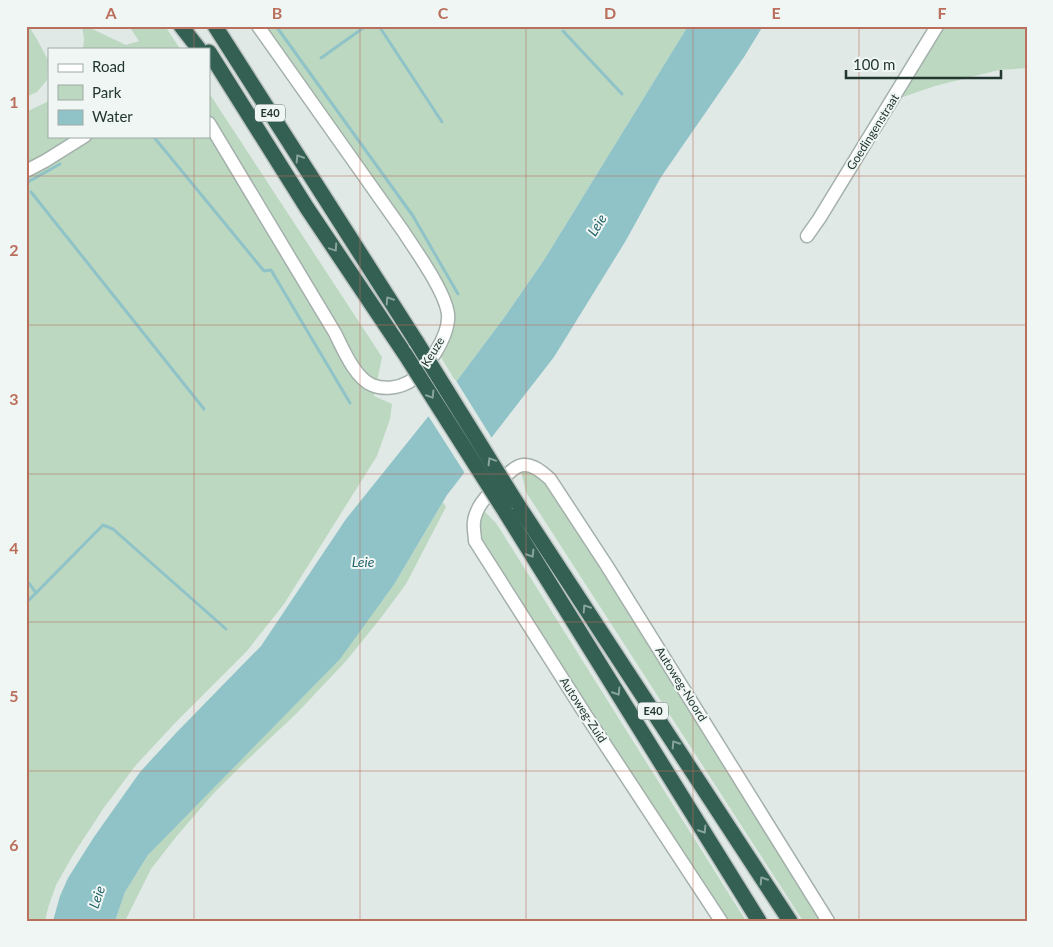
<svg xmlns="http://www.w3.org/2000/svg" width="1053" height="947" viewBox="0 0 1053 947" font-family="Lato,sans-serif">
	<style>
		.green { fill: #bcd8c1 }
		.water { fill: #8fc3c8 }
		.pier { fill: #e0e9e5 }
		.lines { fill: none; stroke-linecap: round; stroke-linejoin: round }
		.stream { stroke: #8fc3c8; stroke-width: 3 }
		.minor-casing { stroke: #a4b0ab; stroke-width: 15 }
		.highway-casing { stroke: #bdc3c1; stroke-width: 18 }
		.minor { stroke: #fff; stroke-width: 12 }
		.highway { stroke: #336053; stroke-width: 15 }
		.highway-bridge-casing { stroke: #bdc3c1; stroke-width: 18; stroke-linecap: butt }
		.highway-bridge { stroke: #336053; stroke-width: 15 }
		.oneway { stroke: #88a49b }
		.grid { fill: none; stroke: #ba6e5c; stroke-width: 1; stroke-opacity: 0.55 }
		.labels { text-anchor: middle; stroke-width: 4; stroke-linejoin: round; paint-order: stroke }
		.shield { fill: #f0f6f3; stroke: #60706b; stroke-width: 1 }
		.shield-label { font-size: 11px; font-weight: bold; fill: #233731 }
		.street-label { font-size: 12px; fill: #233731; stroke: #f0f6f3 }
		.water-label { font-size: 14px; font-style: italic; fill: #25656c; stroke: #f0f6f3 }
		.neatline { fill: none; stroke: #ba6e5c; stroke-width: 2 }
		.grid-label { font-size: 16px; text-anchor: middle; font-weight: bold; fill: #ba6e5c }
	</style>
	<rect width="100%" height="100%" fill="#e0e9e5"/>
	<g class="green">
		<path d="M26,26H29L39,43L48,60L47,80L37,92L26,97Z"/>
		<path d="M82,26H86L126,45L139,41L129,26H165L180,49H83L84,39Z"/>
		<path d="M265,26H688L544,260L506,315L456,382L439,354L452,318Z"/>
		<path d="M942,26H1027V68L999,70L935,86L900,98Z"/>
		<path d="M209,93L382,357L374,396L392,404L390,419L377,456L284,604L247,651L175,723L136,765L103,809L73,855L56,885L48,908L45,921H26V112L49,101V136H209Z"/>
		<path d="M521,471L532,472L546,482L603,569L822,921H803L526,492Z"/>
		<path d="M443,502L446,507L406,584L380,619L346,661L297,713L245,762L212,795L176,837L151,869L125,921H115L125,892L148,855L395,583Z"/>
		<path d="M483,510L496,523L746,921H726L591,715L480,540L478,523Z"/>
	</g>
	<path class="water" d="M688,26H763L744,57L661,177L625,242L554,357L447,495L395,583L340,659L148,855L125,892L115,921H53L60,896L68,878L94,837L140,772L176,733L261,646L346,519L456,382L506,315L544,260Z"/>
	<path class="pier" d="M455,379L493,440L466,475L427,414Z"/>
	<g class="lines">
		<g class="stream">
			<path d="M276,26L413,216L458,294"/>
			<path d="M379,26L442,122"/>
			<path d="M563,31L622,94"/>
			<path d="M321,58L366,26"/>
			<path d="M153,136L264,271L271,270L350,403"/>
			<path d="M26,183L60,164"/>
			<path d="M31,192L204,409"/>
			<path d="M26,579L36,593L26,603"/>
			<path d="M36,593L103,525L113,529L226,629"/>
		</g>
		<g class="minor-casing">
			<g id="minor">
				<path d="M209,123L335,333C343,349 355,378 372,385C384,390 398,388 409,382C426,372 450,335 448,314C445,291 416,251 403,231L258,26"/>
				<path d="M26,171L45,161L85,136"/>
				<path d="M807,236L819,219L937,26"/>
				<path d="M721,921L587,717L475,541C475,535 473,528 474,522C474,518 477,511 479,507C484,498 509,470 519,466C531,462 542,472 550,479L607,566L828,921"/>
			</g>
		</g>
		<g class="highway-casing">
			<g id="highway">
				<path d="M181,26L199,49"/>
				<path d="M215,26L416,341"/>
				<path d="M209,52L307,208L405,354"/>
				<path d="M516,502L790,921"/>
				<path d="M506,513L759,921"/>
			</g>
		</g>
		<use href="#minor" class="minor"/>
		<use href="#highway" class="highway"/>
		<g class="highway-bridge-casing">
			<g id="highway-bridge">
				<path d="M416,341L516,502"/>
				<path d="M405,354L506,513"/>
			</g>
		</g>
		<use href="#highway-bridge" class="highway-bridge"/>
	</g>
	<defs><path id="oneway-chevron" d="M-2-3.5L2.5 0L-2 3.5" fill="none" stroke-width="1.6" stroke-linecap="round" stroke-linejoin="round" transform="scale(1.25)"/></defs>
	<g class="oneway">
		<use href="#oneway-chevron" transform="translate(299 158) rotate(-122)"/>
		<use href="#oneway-chevron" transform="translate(334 248) rotate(56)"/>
		<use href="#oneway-chevron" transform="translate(389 300) rotate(-123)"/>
		<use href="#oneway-chevron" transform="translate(431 395) rotate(58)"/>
		<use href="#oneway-chevron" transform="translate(491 461) rotate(-122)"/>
		<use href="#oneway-chevron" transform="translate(531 554) rotate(58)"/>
		<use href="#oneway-chevron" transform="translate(586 608) rotate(-123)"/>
		<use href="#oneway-chevron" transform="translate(617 692) rotate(58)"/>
		<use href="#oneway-chevron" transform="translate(675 744) rotate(-123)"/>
		<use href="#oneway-chevron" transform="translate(703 830) rotate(58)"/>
		<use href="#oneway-chevron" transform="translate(763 880) rotate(-123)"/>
	</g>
	<path class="grid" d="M194,26V49M360,26V921M526,26V921M693,26V921M859,26V921M194,136V921M26,176H1027M26,325H1027M26,474H1027M26,622H1027M26,771H1027"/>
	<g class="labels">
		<g class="shield">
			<rect x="255" y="104.5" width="30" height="17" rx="4"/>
			<rect x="638" y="702.5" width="30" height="17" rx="4"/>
		</g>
		<g class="shield-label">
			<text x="270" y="117">E40</text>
			<text x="653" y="715">E40</text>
		</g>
		<g class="street-label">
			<text transform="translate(873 132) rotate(-58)" y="4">Goedingenstraat</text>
			<text transform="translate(433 352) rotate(-58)" y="4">Keuze</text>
			<text transform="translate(681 684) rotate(58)" y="4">Autoweg-Noord</text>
			<text transform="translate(583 710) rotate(57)" y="4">Autoweg-Zuid</text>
		</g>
		<g class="water-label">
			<text transform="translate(597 225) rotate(-58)" y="5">Leie</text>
			<text x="363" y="567">Leie</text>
			<text transform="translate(97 897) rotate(-71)" y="5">Leie</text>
		</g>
	</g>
	<rect width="1053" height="947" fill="none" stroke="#f0f6f3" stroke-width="55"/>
	<rect x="48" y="48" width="162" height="90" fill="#f0f6f3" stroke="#9eaaa5"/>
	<rect x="58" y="64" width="25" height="8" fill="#ffffff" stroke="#9eaaa5"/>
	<text x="92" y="72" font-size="15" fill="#233731">Road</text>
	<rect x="58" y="85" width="25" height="15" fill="#bcd8c1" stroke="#9eaaa5"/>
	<text x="92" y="98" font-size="15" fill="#233731">Park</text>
	<rect x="58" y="110" width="25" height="15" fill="#8fc3c8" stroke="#9eaaa5"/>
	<text x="92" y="122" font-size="15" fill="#233731">Water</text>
	<path d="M846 70v8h155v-8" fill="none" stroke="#233731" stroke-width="2.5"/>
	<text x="853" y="70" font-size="15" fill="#233731" stroke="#f0f6f3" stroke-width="4" paint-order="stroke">100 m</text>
	<rect x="28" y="28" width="998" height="892" class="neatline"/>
	<g class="grid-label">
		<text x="111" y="19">A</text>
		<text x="277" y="19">B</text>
		<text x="443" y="19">C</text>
		<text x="610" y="19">D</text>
		<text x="776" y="19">E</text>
		<text x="942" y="19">F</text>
		<text x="14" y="108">1</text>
		<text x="14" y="256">2</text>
		<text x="14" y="405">3</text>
		<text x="14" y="554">4</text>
		<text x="14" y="702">5</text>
		<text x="14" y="851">6</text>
	</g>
</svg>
